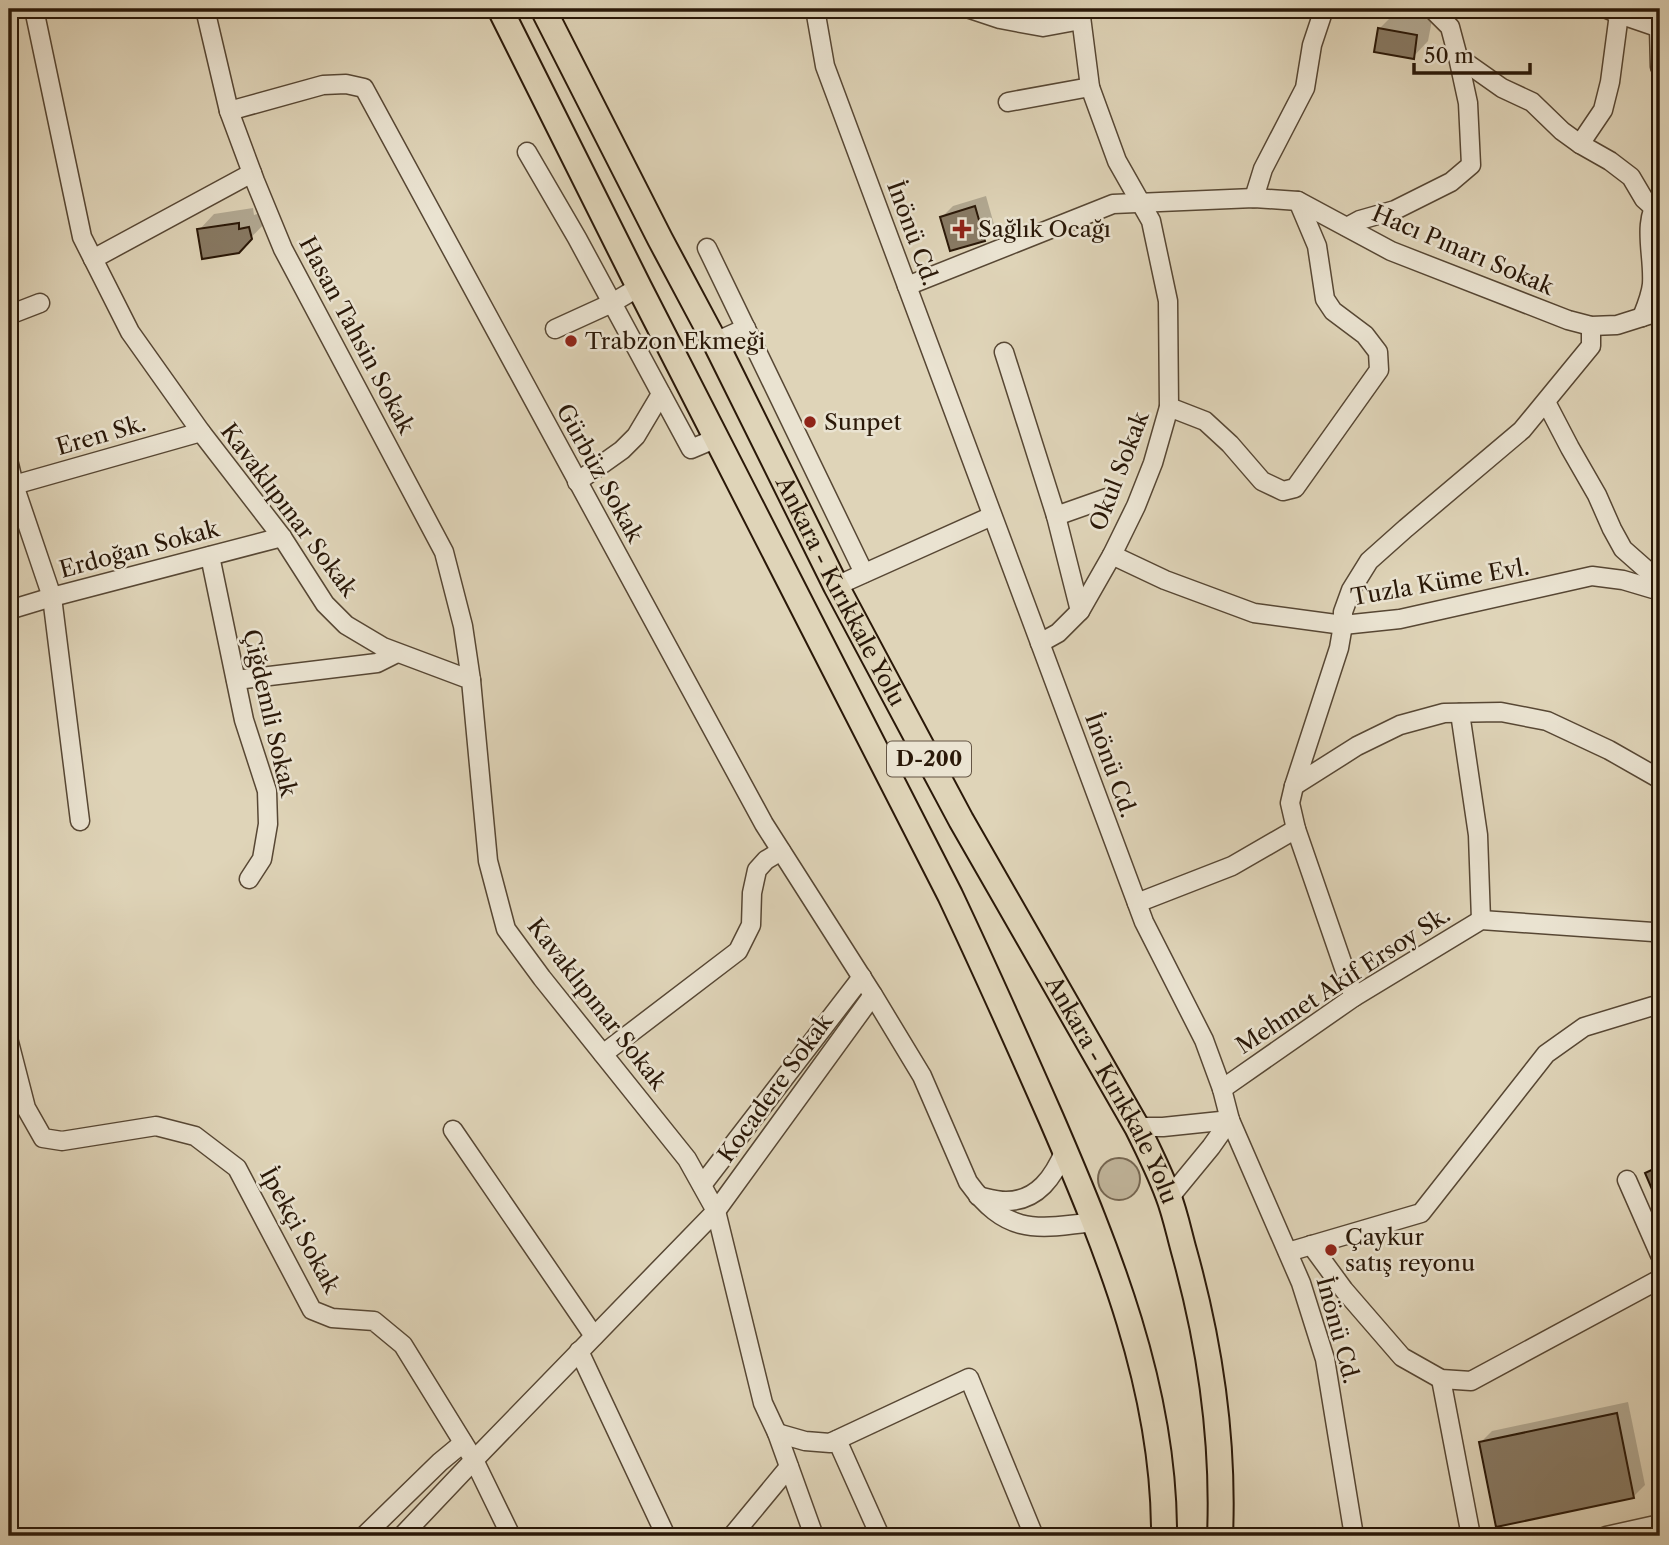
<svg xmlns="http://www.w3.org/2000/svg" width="1669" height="1545" viewBox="0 0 1669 1545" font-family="'Libre Caslon Text',serif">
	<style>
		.green { fill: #c0b49a; stroke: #756651; stroke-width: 2 }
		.shadow { fill: #0003 }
		.building { fill: #887a64; stroke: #2a1808; stroke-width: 2 }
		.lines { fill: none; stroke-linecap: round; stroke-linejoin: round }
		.minor-casing { stroke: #574734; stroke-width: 21 }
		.highway-casing { stroke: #2a1808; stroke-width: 28 }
		.minor { stroke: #eae3d1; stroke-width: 18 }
		.highway { stroke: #dfd4b8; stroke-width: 24 }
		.poi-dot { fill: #8f2418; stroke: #eae3d1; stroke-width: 2.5 }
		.labels { text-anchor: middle; stroke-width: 5; stroke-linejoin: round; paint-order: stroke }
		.shield { fill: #eae3d1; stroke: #645544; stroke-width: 2 }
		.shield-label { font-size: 21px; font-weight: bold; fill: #2a1808 }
		.poi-label { font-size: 23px; fill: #2a1808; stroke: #eae3d1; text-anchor: start }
		.street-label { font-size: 23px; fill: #2a1808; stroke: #eae3d1 }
	</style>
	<rect width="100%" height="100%" fill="#dfd4b8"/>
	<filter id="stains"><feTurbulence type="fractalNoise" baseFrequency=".00286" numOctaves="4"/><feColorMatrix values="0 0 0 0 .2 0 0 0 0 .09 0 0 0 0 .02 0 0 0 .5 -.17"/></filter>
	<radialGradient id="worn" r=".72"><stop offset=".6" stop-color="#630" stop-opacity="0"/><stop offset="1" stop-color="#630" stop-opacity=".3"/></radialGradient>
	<circle class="green" cx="1119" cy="1179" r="21"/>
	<g class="shadow">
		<path d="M1394,14L1432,20L1428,41L1413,57L1379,29Z"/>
		<path d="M986,196L995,228L984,240L942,217L953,206Z"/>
		<path d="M253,208L254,215L264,212L266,222L238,251L199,230L214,214Z"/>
		<path d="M1660,1161V1205L1647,1173Z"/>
		<path d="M1628,1402L1645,1485L1633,1497L1481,1442L1492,1431Z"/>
	</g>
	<g class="building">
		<path d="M1378,28L1417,35L1414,59L1374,52Z"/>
		<path d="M975,206L985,241L950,251L940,217Z"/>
		<path d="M239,223V229L249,227L252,239L239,253L202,259L197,229Z"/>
		<path d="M1660,1166V1208L1645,1173Z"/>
		<path d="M1617,1413L1634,1498L1496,1527L1479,1442Z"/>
	</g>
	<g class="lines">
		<g class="minor-casing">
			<g id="minor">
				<path d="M34,9L82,237L130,332L201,432L282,537L325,604L346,625L383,647L471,680L488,861L506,929L542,978L687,1159L716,1211L763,1403L777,1433L814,1536"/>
				<path d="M205,9L229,111L255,181L283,249L444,552L463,626L471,680"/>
				<path d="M815,9L825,66L1144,922L1204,1040L1222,1089L1230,1120L1301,1283L1325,1359L1354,1536"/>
				<path d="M970,9L1000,19L1043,27L1081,20"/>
				<path d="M1607,9L1619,14L1660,28"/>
				<path d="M1659,28L1660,67"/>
				<path d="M1458,57L1502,88L1532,102L1562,131L1580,144L1610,161L1631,177L1644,199L1653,207"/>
				<path d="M1008,102L1090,87"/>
				<path d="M229,111L323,85L346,84L364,88L764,824L873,995L922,1076L968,1182C1007,1236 1036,1229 1095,1222"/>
				<path d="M1580,144L1603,110L1610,82L1619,14"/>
				<path d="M527,152L577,238L691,449L717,438"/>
				<path d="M1254,198L1263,169L1305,88L1312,45L1324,9"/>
				<path d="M1347,227L1360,220L1395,210L1451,182L1471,165L1468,103L1458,57L1450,27L1432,9"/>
				<path d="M707,248L864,573"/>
				<path d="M93,259L252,173"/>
				<path d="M907,286L1113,204L1254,198L1298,201L1391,251L1568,320L1591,326L1617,325L1655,313L1660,308"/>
				<path d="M9,315L40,303"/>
				<path d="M1642,317C1646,307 1651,295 1652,284C1654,253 1641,224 1660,196"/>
				<path d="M555,329L612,303L639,287"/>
				<path d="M715,342L746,328"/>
				<path d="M1004,352L1056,516L1080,611"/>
				<path d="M1546,402L1570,448L1597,495L1612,529L1623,549L1657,579L1660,585"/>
				<path d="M1169,407L1205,421L1230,444L1262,481L1283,491L1295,488L1379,370L1378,352L1365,335L1333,311L1325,299L1317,246L1298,201"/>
				<path d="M9,464L14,485L52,597L80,821"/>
				<path d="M577,482L622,450L636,436L661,394"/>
				<path d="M14,485L201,432"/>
				<path d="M1056,516L1107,498"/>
				<path d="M1112,555L1165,580L1254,613L1343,625L1400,619L1592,576L1623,580L1660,591"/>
				<path d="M210,556L244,720L267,791L268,824L262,859L249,879"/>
				<path d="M836,586L992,516"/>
				<path d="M9,610L52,597L282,537"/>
				<path d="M1040,643L1058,633L1080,611L1112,555L1136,506L1153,463L1169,407L1168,301L1151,221L1117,161L1090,87L1080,9"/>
				<path d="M236,680L377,663L397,653"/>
				<path d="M1460,713L1478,835L1481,920"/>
				<path d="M1294,786L1357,746L1400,725L1444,713L1501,712L1547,721L1609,750L1660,779"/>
				<path d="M1137,903L1232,866L1296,829"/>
				<path d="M1354,997L1296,829L1290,803L1294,786L1339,648L1343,625V612L1351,590L1369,561L1406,528L1522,430L1591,346V326"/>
				<path d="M9,1042L26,1108L43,1138L62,1141L156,1126L195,1136L237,1168L312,1310L332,1318L374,1321L403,1345L474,1460L511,1536"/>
				<path d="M603,1054L738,951L751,925L752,893L757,870L766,860L781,851"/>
				<path d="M1222,1089L1354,997L1481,920L1653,932L1660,934"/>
				<path d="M1137,1127H1163L1230,1120"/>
				<path d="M453,1130L594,1336"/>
				<path d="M1627,1180L1660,1255"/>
				<path d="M702,1185L862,977"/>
				<path d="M978,1196C987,1198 997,1201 1006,1201C1038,1201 1054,1176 1065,1150"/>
				<path d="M1169,1198L1211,1147L1230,1120"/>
				<path d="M1311,1245L1344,1290L1402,1357L1441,1379L1471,1381L1660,1279"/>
				<path d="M1288,1252L1421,1213L1546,1054L1584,1027L1653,1006"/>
				<path d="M579,1351L666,1536"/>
				<path d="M1441,1379L1471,1536"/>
				<path d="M777,1433L805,1441L830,1443L969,1378L1034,1536"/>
				<path d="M837,1440L880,1536"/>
				<path d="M364,1536L440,1462L463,1443"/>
				<path d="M402,1536L474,1460L716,1211L873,995"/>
				<path d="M732,1536L789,1467"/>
				<path d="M1606,1536L1660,1524"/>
			</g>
		</g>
		<g class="highway-casing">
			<g id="highway">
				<path d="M500,9L639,287L950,895C985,969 1018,1043 1051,1118C1108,1250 1165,1389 1164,1536"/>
				<path id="s1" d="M543,9L660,239L715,342L836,586L961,820L1137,1127C1148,1149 1159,1171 1168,1195C1175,1213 1179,1233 1184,1251C1210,1344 1224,1440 1220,1536"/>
			</g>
		</g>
		<use href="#minor" class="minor"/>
		<use href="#highway" class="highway"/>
	</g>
	<g class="poi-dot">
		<path d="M958.5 218.5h7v7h7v7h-7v7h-7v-7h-7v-7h7z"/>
		<circle cx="571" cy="341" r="7"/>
		<circle cx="810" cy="422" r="7"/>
		<circle cx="1331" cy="1250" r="7"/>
	</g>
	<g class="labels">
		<rect class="shield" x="887" y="741.5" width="84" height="35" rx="5"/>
		<g class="shield-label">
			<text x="929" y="766">D-200</text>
		</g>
		<g class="poi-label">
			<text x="978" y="237">Sağlık Ocağı</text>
			<text x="585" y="349">Trabzon Ekmeği</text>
			<text x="824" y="430">Sunpet</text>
			<text x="1345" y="1245">Çaykur<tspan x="1345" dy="26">satış reyonu</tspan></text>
		</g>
		<g class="street-label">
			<text transform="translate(913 233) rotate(70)" y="8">İnönü Cd.</text>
			<text transform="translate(1463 250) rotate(23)" y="8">Hacı Pınarı Sokak</text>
			<text transform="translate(357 335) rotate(62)" y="8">Hasan Tahsin Sokak</text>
			<text transform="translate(101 435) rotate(-16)" y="8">Eren Sk.</text>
			<text transform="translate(1119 471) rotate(-69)" y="8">Okul Sokak</text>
			<text transform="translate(600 473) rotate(61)" y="8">Gürbüz Sokak</text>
			<text transform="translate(289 510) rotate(53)" y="8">Kavaklıpınar Sokak</text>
			<text transform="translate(139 549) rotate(-15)" y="8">Erdoğan Sokak</text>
			<text transform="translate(1440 582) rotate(-10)" y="8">Tuzla Küme Evl.</text>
			<text dy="8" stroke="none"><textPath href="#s1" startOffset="654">Ankara - Kırıkkale Yolu</textPath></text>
			<text transform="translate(270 713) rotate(77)" y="8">Çiğdemli Sokak</text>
			<text transform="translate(1111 765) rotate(70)" y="8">İnönü Cd.</text>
			<text transform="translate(1343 980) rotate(-33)" y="8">Mehmet Akif Ersoy Sk.</text>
			<text transform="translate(597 1004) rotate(52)" y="8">Kavaklıpınar Sokak</text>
			<text transform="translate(775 1088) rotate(-54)" y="8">Kocadere Sokak</text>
			<text dy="8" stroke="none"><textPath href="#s1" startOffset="1222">Ankara - Kırıkkale Yolu</textPath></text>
			<text transform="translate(300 1230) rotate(61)" y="8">İpekçi Sokak</text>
			<text transform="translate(1338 1330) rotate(75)" y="8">İnönü Cd.</text>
		</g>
	</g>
	<rect width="1669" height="1545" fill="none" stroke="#dfd4b8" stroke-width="35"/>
	<rect x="10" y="10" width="1648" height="1524" fill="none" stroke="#2a1808" stroke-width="3.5"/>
	<rect x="18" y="18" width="1634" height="1510" fill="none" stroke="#2a1808" stroke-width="2"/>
	<path d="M1414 63v10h116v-10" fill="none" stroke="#2a1808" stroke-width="3.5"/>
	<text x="1424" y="63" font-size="21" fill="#2a1808" stroke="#eae3d1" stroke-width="5" paint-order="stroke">50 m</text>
	<rect width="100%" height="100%" filter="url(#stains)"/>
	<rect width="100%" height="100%" fill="url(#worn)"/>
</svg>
